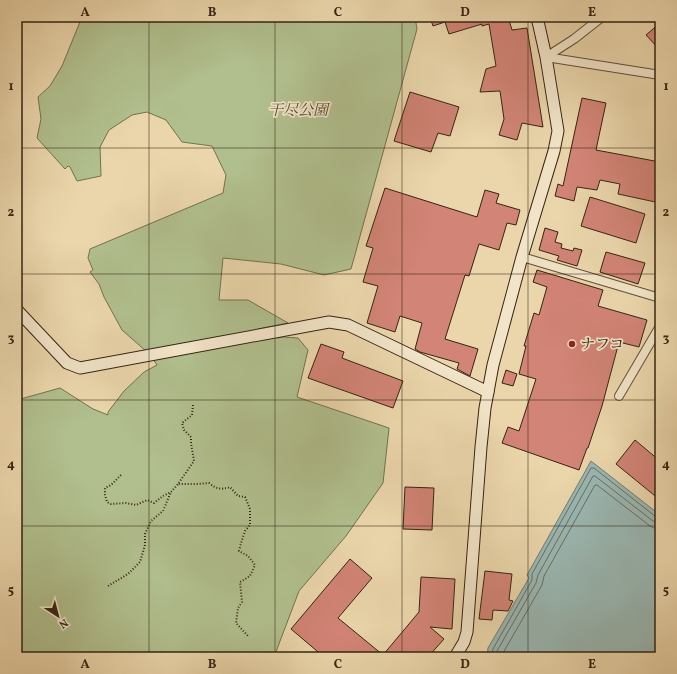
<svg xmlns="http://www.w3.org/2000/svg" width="677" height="674" viewBox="0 0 677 674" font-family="Vollkorn,'Noto Serif JP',serif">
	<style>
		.green { fill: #b1bf8e; stroke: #737250 }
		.water { fill: #9ab7b2; stroke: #727c72 }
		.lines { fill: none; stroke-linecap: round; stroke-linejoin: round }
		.shore { stroke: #686e62; stroke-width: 1 }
		.building { fill: #d28476; stroke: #352412 }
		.street-casing { stroke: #625038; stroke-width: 10 }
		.secondary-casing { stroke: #352412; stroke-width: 13 }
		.path { stroke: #352412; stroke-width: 2; stroke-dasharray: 1 2; stroke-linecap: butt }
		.street { stroke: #f2e4c8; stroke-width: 8 }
		.secondary { stroke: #f2e4c8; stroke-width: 11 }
		.grid { fill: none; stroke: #352412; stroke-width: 1; stroke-opacity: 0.55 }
		.poi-dot { fill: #8f2418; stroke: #f2e4c8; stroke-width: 1.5 }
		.labels { text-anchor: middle; stroke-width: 3.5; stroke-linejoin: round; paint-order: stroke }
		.park-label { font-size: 15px; font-style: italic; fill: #544b31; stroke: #f2e4c8 }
		.poi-label { font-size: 15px; fill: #352412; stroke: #f2e4c8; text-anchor: start }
		.neatline { fill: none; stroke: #352412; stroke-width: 1.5 }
		.grid-label { font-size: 13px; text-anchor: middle; font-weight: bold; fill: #352412 }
	</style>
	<rect width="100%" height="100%" fill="#ebd6ab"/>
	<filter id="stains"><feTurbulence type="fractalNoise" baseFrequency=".005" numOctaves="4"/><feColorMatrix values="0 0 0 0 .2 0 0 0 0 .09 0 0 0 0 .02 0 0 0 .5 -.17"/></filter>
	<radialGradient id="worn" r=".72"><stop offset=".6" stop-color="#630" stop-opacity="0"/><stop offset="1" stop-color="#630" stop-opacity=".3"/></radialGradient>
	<path class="green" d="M82,17H415L417,29L351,269L324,275L281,264L223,258L219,300H248L288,323L258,329L278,338L283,337L298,338L308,350L297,397L389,428L383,483L346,536L299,591L274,657H17V400L60,388L93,409L108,415V412L124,391L144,372L157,365L148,352H147L122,330L104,297L99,284L90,272L93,270L88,258L90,249L223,193L226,175L212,146L182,142L166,120L147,112L132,115L109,130L100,147L101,176L77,181L70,167L68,166L65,169L37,138L41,119L38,97L50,86L62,66Z"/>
	<path class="water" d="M591,461L660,515V657H487L488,648L529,578L527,575Z"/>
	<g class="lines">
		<g class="shore">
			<path d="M491,657L493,649L532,580V574L591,468H594L656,517L660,518"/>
			<path d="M496,657L497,651L536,583L538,575L593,476H595L653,521L660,523"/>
			<path d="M503,657V653L542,585L544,576L595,485H597L650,526L654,528L660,529"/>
		</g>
	</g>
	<g class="building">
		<path d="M430,17H508L512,30L527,28L543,127L522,123L517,140L499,135L504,119L500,91L480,92L486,69L496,66L489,24L482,26V24L449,34L445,22L433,26Z"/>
		<path d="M660,23V50L646,35Z"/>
		<path d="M410,92L459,107L450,136L438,133L431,152L394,141Z"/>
		<path d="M582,98L606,103L596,150L660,162V203L618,194L620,184L600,180L597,190L577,187L574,201L555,196L558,184L563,186Z"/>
		<path d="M385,188L477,217L485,190L499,194L496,203L520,210L516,225L507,223L499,250L479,244L469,276L465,275L445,339L478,349L470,376L457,369L459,363L420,352L415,349L422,323L400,316L395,332L367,323L378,286L363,282L373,248L366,246Z"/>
		<path d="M590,197L645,214L636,243L581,226Z"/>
		<path d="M545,228L558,232L555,242L562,244L561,248L573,251L574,248L582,250L577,266L557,260L559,256L539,250Z"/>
		<path d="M606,252L645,263L638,284L600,272Z"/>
		<path d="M537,270L603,290L598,306L647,320L639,347L619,342L602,406L588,448H587L579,470L502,443L508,427L519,431L536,379L519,374L526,346H524L534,313L539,315L547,287L533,282Z"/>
		<path d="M321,344L344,352L342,358L403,381L393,408L308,378Z"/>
		<path d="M506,370L517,374L513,386L502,383Z"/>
		<path d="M635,440L660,461V500L616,464Z"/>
		<path d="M405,487L434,488L432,530L403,529Z"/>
		<path d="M350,559L372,578L338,618L383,655L419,612L421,577L455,579L452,629L430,627L444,639L428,657H324L291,629Z"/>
		<path d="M485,571L512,574L509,600L513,601L508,611L493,610L492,620L479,619Z"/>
	</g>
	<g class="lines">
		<g class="street-casing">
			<g id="street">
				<path d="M546,57L660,75"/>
				<path d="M546,57L574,39L602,17"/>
				<path d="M522,257L660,298"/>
				<path d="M619,396L660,326"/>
			</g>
		</g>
		<g class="secondary-casing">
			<g id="secondary">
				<path d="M17,310L67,363L80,368L329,322L348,325L488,392"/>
				<path d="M455,657L464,642L467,632L481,447L485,408L493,365L522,257L554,151L558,131L546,57L537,17"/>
			</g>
		</g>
		<g class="path">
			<path d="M193,405L192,415L182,423L184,430L191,437V443L194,461L178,484H198L209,483C216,489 221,490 230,487L238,496L245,497L250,509V525L245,531L241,543L239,551L248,556L255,565L250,576L240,582L242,602L238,608L236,623L248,636"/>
			<path d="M121,475L111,485L105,488V495L107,502L111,504L126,503L136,505L147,500L154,503L163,496L171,492L178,484"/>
			<path d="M108,586L128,574L140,562L145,545V534L151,521L163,511L171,492"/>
		</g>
		<use href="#street" class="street"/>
		<use href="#secondary" class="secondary"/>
	</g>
	<path class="grid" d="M149,17V657M275,17V657M402,17V657M528,17V657M17,148H660M17,274H660M17,400H660M17,526H660"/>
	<circle class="poi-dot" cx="572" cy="344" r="4"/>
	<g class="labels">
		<g class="park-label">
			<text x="298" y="115">干尽公園</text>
		</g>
		<g class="poi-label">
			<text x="580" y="349">ナフコ</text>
		</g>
	</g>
	<rect width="677" height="674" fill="none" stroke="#ebd6ab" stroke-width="44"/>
	<g transform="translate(58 616) rotate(144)" stroke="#f2e4c8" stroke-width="3" paint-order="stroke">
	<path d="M0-3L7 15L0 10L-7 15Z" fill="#352412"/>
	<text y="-6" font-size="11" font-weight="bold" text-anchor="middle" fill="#352412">N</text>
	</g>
	<rect x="22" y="22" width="633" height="630" class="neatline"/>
	<g class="grid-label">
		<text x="85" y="16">A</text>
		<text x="212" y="16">B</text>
		<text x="338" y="16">C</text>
		<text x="465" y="16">D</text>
		<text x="592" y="16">E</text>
		<text x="11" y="90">1</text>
		<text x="666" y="90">1</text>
		<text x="11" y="216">2</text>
		<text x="666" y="216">2</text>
		<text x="11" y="342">3</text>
		<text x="666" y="342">3</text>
		<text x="11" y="468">4</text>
		<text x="666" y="468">4</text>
		<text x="11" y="594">5</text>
		<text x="666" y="594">5</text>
		<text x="85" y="668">A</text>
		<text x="212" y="668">B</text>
		<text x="338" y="668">C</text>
		<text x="465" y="668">D</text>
		<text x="592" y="668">E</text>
	</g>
	<rect width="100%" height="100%" filter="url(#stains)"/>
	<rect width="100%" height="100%" fill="url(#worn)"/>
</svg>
